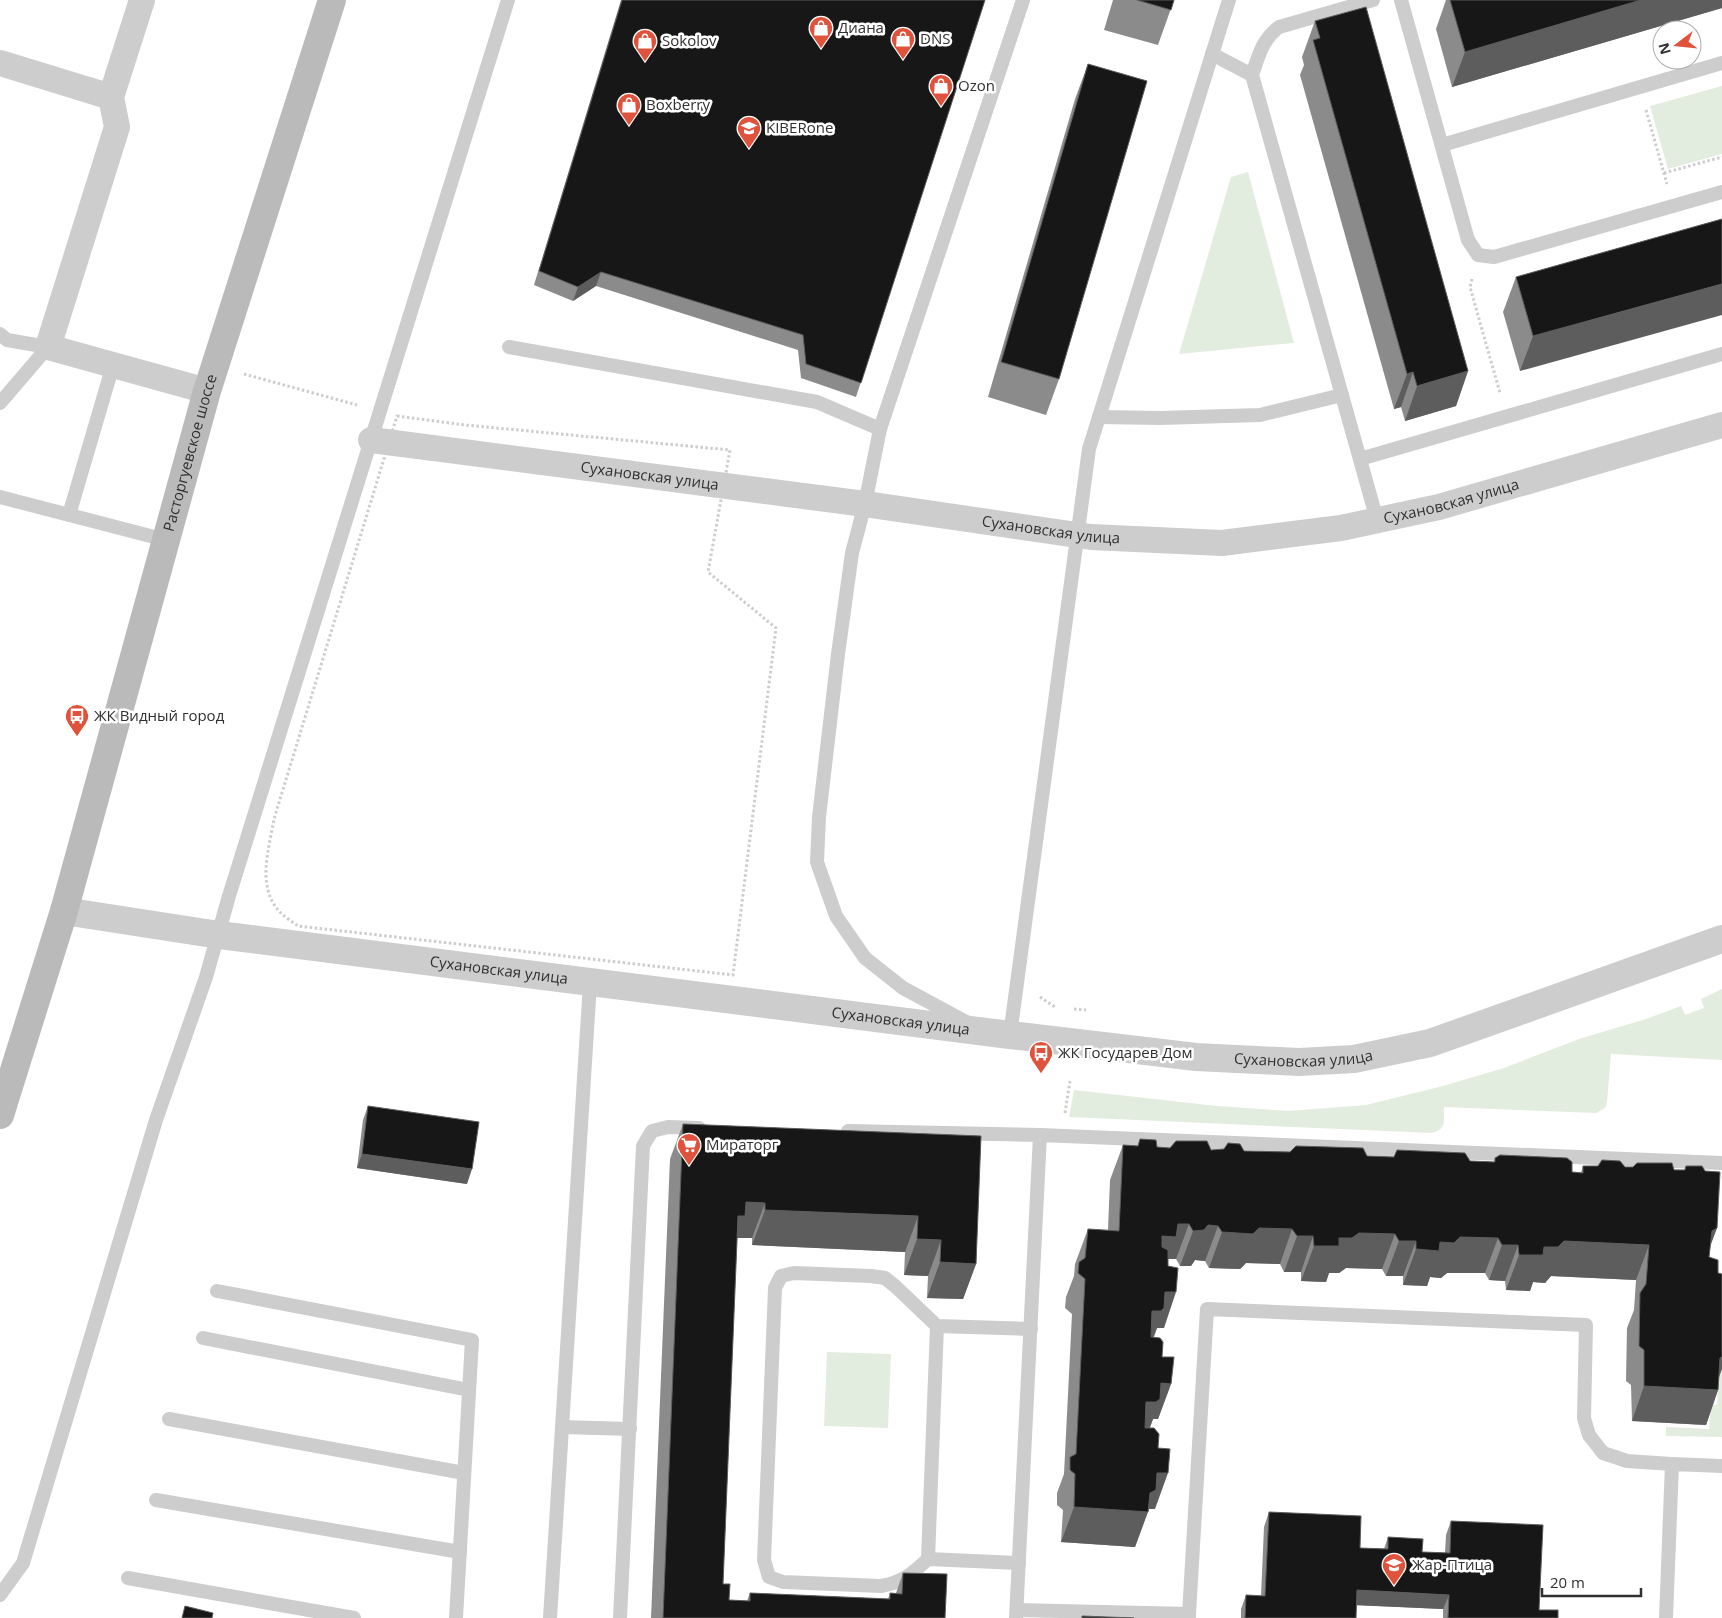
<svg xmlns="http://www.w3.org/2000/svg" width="1722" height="1618" viewBox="0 0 1722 1618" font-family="'Open Sans',sans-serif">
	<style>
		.green { fill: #e3eddf }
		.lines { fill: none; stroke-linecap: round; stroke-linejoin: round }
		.path { stroke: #cdcdcd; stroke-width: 3; stroke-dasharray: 2.5 2.5; stroke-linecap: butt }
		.service { stroke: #cdcdcd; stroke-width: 14 }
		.minor { stroke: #cdcdcd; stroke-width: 26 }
		.tertiary { stroke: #cdcdcd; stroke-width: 28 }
		.secondary { stroke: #bababa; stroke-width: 28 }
		.wall { fill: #8b8b8b }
		.shaded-wall { fill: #5d5d5d }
		.building { fill: #171717; stroke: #5d5d5d }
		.labels { text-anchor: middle; stroke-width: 5; stroke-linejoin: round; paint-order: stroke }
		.poi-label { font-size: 15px; fill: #303030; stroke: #fff; text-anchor: start }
		.street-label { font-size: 15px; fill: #303030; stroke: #fff }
	</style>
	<rect width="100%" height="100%" fill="#fff"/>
	<g class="green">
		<path d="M1722,86V154L1668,169L1650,106Z"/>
		<path d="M1248,172L1294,343L1179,354L1231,177Z"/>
		<path d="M1722,989V1060L1611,1054L1607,1102L1605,1108L1596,1113L1444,1107C1443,1120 1448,1130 1431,1133L1069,1117L1074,1090L1217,1106L1288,1111L1366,1105L1443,1086L1504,1068L1579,1039L1646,1019L1681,1006L1685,1015L1704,1008L1701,999Z"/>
		<path d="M1722,1309V1437L1666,1436V1427L1709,1429L1711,1404L1717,1405Z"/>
		<path d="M827,1352L891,1354L888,1428L824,1426Z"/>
	</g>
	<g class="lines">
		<g class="path">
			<path d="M1646,110L1667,184"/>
			<path d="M1664,173L1722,157"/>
			<path d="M1472,279L1470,287L1500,393"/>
			<path d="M244,374L357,405"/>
			<path d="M397,416L465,425L730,450L708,572L776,628L733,975L298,926C292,922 285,917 280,912C256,887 269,849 274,819Z"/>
			<path d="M1040,997L1055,1007"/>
			<path d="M1074,1009L1086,1010"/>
			<path d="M1065,1113L1070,1081"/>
		</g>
		<g class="service">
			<path d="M1373,0L1279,27C1262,40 1259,55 1252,75L1377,520"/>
			<path d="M1401,0L1468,240L1478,255L1494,257L1722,192"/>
			<path d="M1212,54L1252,75"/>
			<path d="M1442,145L1722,63"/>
			<path d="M0,334L7,340L48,347L0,403"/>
			<path d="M509,347L817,402L880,429"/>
			<path d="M1099,417L1160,418L1260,415L1342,395"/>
			<path d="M1360,459L1722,354"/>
			<path d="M0,497L166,540"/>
			<path d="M69,515L113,365"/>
			<path d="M966,1022L903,988L865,958L836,916L817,862L819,817L838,654L852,553L865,504L880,429L1023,0"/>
			<path d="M1010,1035L1089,449L1229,0"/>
			<path d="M848,1131L1040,1135"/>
			<path d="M217,1291L472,1340L456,1618"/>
			<path d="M203,1338L469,1390"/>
			<path d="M169,1419L464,1473"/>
			<path d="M562,1427L630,1429"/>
			<path d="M156,1500L460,1552"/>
			<path d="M928,1559L937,1326"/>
			<path d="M1019,1563L928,1559C912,1574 903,1582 881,1586L783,1582L769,1577L764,1560L775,1288L781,1276L794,1273L871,1276L885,1278L895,1286L937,1326L1031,1329"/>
			<path d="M128,1578L354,1618"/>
			<path d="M0,1595L23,1563L156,1120L206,977L229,896L508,0"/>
			<path d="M1017,1610L1189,1614V1618"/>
			<path d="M1189,1614L1207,1309L1586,1325L1584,1418L1589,1435L1603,1453L1627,1461L1672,1464"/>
			<path d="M550,1618L590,983"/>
			<path d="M620,1618L643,1146L652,1131L668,1127L699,1128"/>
			<path d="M1016,1618L1040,1135L1722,1163"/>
			<path d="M1666,1618L1672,1464L1722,1466"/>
		</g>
		<g class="minor">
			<path d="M142,0L111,97L117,127L48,347L207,391"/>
			<path d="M0,63L111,97"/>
			<path id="s1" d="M371,440L865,504L1091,537L1222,543L1341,528L1439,507L1722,425"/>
		</g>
		<path class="tertiary" id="s2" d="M64,911L219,935L1010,1035L1196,1057L1299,1062L1354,1059L1430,1043L1722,939"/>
		<path class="secondary" id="s3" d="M0,1115L64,911L207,391L332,0"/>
	</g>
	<g class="wall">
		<path d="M621,0H985L856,397L801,378L798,350L596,286L573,301L534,285Z"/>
		<path d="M1113,0H1174L1158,45L1104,30Z"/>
		<path d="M1446,0H1722V8L1452,87L1436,29Z"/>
		<path d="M1315,21L1468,371L1456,406L1405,421L1401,407L1394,409L1300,75L1304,65L1302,57Z"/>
		<path d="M1088,64L1059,379L1046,415L988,397L1075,99Z"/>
		<path d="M1722,219L1520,371L1503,312L1516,277Z"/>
		<path d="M368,1106L467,1184L357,1168L363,1120Z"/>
		<path d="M683,1124L981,1136L976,1264L963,1299L927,1298L928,1276L904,1275L905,1252L752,1245V1238H737V1239L723,1584L729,1600L747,1601L750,1593L888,1599L890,1593H896L903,1573L945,1618H651L670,1159Z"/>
		<path d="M1123,1145L1211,1150L1494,1162L1495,1158L1572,1172L1581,1173L1583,1166L1625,1167L1684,1170L1686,1166L1717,1228L1710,1245L1709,1257L1719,1377L1718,1390L1706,1425L1632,1421L1631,1385L1626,1381L1627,1328L1634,1310L1636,1280L1551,1276L1545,1283L1533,1282L1530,1291L1506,1290L1505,1281L1489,1280L1485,1273H1447L1441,1278L1430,1277L1427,1286L1403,1285V1276H1386L1382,1269L1346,1268L1339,1273H1329L1326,1282L1301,1281V1272H1284L1280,1264L1246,1263L1240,1269L1209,1268L1205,1261L1195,1260L1191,1266H1180L1176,1259H1168L1164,1328H1157L1154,1337L1162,1357L1171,1384L1158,1419H1153L1150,1428L1155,1509H1149L1135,1547L1061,1542L1063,1510L1057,1505V1493L1064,1474L1072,1314L1065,1308L1066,1297L1074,1276L1075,1264L1088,1229L1108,1230L1110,1180Z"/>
		<path d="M1269,1512L1360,1548L1384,1549L1388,1537L1422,1552L1445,1553L1446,1535L1451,1521L1539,1610L1558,1618H1443V1609L1356,1605V1618H1241V1609L1246,1595L1261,1596L1264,1527Z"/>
	</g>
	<g class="shaded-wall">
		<path d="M1641,0H1722V8L1452,87L1465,52Z"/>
		<path d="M601,272L596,286L573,301L578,287Z"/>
		<path d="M1722,284V315L1520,371L1533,336Z"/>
		<path d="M1468,371L1456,406L1405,421L1417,386Z"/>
		<path d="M1413,372L1401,407L1394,409L1407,374Z"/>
		<path d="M362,1154L472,1169L467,1184L357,1168Z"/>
		<path d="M746,1202L765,1203L752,1238H737L732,1251L738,1216Z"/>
		<path d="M765,1210L918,1216L905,1252L752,1245Z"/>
		<path d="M1178,1224H1189L1176,1259H1168L1163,1272L1162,1236Z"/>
		<path d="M1208,1225L1218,1226L1205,1261L1195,1260L1191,1266H1180L1193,1231Z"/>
		<path d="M1259,1228L1292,1229L1280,1264L1246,1263L1240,1269L1209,1268L1222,1232Z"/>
		<path d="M1717,1228L1704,1263L1712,1231Z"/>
		<path d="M1359,1233L1395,1234L1382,1269L1346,1268L1339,1273H1329L1326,1282L1301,1281L1314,1246L1339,1238Z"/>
		<path d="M1297,1236H1313L1301,1272H1284Z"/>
		<path d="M1460,1237L1498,1238L1485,1273H1447L1441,1278L1430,1277L1427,1286L1403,1285L1416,1249L1440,1242Z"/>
		<path d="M917,1239L941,1240L928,1276L904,1275Z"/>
		<path d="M1399,1241H1416L1403,1276H1386Z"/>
		<path d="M1564,1241L1649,1245L1636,1280L1551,1276L1545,1283L1533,1282L1530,1291L1506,1290L1519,1255Z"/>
		<path d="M1502,1245H1518L1505,1281L1489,1280Z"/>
		<path d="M940,1262L976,1264L963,1299L927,1298Z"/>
		<path d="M1165,1292H1176L1164,1328H1157L1151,1343L1148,1346L1152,1311Z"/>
		<path d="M1722,1357V1369L1715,1388L1718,1390L1706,1425L1632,1421L1644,1386Z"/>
		<path d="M1161,1383L1171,1384L1158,1419H1153L1147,1434L1144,1437L1146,1402Z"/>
		<path d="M1157,1473H1168L1155,1509H1149L1135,1547L1061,1542L1074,1507Z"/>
		<path d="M1357,1590L1449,1595L1443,1609L1352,1605Z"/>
	</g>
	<g class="building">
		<path d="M622,0H985L861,383L806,364L803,335L601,272L578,287L539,271Z"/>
		<path d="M1137,0H1174L1171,10Z"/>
		<path d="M1450,0H1641L1465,52Z"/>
		<path d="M1366,7L1468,371L1417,386L1413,372L1407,374L1313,40L1320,38L1315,21Z"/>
		<path d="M1088,64L1147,81L1059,379L1001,362Z"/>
		<path d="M1722,219V284L1533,336L1516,277Z"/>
		<path d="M368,1106L479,1122L472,1169L362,1154Z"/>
		<path d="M683,1124L981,1136L976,1264L940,1262L941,1240L917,1239L918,1216L765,1210V1203L746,1202L745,1216H738L723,1584H730L729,1600L750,1601V1593L890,1599V1593L902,1594L903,1573L947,1574L945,1618H663Z"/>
		<path d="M1140,1139L1156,1140L1157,1147L1170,1148L1176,1141H1207L1211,1150L1224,1149L1228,1143L1240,1144L1244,1151L1290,1152L1296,1146L1363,1148L1367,1156L1394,1157L1397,1150L1465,1153L1470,1161L1495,1162V1158L1500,1155L1567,1158L1572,1162V1172L1583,1173V1166H1598L1602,1160L1620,1161L1625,1167H1633L1637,1163H1672L1674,1170H1685L1686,1166H1702L1705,1171L1720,1172L1717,1228L1712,1231L1709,1257L1718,1260V1273L1722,1274V1357L1720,1358L1718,1390L1644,1386V1350L1639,1346L1640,1293L1646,1284L1649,1245L1564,1241L1558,1247H1544L1543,1255H1519L1518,1245H1502L1498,1238L1460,1237L1454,1243L1440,1242L1439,1251L1416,1249V1241H1399L1395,1234L1359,1233L1352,1238H1339V1246H1314L1313,1236H1297L1292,1229L1259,1228L1253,1234L1222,1232L1218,1226L1208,1225L1204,1230L1193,1231L1189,1224H1178L1176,1237L1162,1236V1247L1168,1250V1266L1178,1268L1176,1292H1165L1164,1308L1161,1311H1152L1151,1337L1160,1338L1163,1342L1162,1357H1174L1171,1384L1161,1383L1160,1399L1156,1402H1146L1145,1428H1154L1159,1434L1158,1448L1170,1449L1168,1473H1157L1156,1490L1150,1493L1148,1512L1074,1507L1075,1474L1070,1470V1457L1076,1454L1085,1279L1078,1273L1079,1262L1085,1258L1088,1229L1119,1231L1123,1145L1138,1146Z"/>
		<path d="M1269,1512L1361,1516L1360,1548L1388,1549V1537L1423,1539L1422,1552L1450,1553L1451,1521L1543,1525L1539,1610H1558V1618H1448L1449,1595L1357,1590L1356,1618H1245L1246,1595L1265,1596Z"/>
		<path d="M185,1606L213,1613L212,1618H182Z"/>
		<path d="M1082,1616L1134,1618H1082Z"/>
	</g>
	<defs>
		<g id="shop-pin" transform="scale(1.25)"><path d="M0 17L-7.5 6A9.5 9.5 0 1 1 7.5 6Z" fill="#df523b" stroke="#fff"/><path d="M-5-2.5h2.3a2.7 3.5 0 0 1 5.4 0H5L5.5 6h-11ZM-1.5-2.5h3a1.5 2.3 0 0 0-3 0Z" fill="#fff"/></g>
		<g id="school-pin" transform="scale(1.25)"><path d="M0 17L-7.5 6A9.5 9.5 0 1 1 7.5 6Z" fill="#df523b" stroke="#fff"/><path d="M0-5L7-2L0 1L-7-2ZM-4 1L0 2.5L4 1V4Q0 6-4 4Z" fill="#fff"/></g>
		<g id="bus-pin" transform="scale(1.25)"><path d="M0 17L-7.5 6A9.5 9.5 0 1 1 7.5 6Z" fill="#df523b" stroke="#fff"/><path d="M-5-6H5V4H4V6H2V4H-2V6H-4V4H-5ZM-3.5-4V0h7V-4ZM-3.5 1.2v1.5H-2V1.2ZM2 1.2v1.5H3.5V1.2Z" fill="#fff"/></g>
		<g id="supermarket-pin" transform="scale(1.25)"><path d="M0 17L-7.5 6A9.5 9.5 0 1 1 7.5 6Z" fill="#df523b" stroke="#fff"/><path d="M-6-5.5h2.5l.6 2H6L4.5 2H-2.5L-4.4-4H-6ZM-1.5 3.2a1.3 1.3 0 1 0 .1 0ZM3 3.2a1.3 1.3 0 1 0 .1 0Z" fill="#fff"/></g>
	</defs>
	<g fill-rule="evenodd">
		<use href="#shop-pin" x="821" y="28"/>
		<use href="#shop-pin" x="903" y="39"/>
		<use href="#shop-pin" x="645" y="41"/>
		<use href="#shop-pin" x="941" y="86"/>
		<use href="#shop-pin" x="629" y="105"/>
		<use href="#school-pin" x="749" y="128"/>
		<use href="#bus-pin" x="77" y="716"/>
		<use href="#bus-pin" x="1041" y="1053"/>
		<use href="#supermarket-pin" x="689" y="1145"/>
		<use href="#school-pin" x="1394" y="1565"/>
	</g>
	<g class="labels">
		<g class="poi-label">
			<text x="838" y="33">Диана</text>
			<text x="920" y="44">DNS</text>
			<text x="662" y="46">Sokolov</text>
			<text x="958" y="91">Ozon</text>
			<text x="646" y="110">Boxberry</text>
			<text x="766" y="133">KIBERone</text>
			<text x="94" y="721">ЖК Видный город</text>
			<text x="1058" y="1058">ЖК Государев Дом</text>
			<text x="706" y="1150">Мираторг</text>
			<text x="1412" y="1570">Жар-Птица</text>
		</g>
		<g class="street-label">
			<text dy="5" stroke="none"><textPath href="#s3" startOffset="689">Расторгуевское шоссе</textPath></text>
			<text dy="5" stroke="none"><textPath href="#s1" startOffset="281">Сухановская улица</textPath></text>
			<text dy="5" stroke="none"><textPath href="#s1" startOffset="1091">Сухановская улица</textPath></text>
			<text dy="5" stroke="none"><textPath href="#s1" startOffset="686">Сухановская улица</textPath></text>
			<text dy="5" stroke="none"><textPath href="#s2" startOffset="439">Сухановская улица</textPath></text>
			<text dy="5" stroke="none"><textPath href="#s2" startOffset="844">Сухановская улица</textPath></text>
			<text dy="5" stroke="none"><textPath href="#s2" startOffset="1249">Сухановская улица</textPath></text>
		</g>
	</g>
	<g transform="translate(1677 45) rotate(254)"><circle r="24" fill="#ffffff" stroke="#acacac"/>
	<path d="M0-4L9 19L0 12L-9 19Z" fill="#df523b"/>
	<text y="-8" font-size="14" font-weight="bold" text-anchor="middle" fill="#303030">N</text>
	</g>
	<path d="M1542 1588v8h99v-8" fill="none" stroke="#303030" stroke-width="2.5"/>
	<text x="1550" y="1588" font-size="15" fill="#303030" stroke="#ffffff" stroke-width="4" paint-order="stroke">20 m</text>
</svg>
